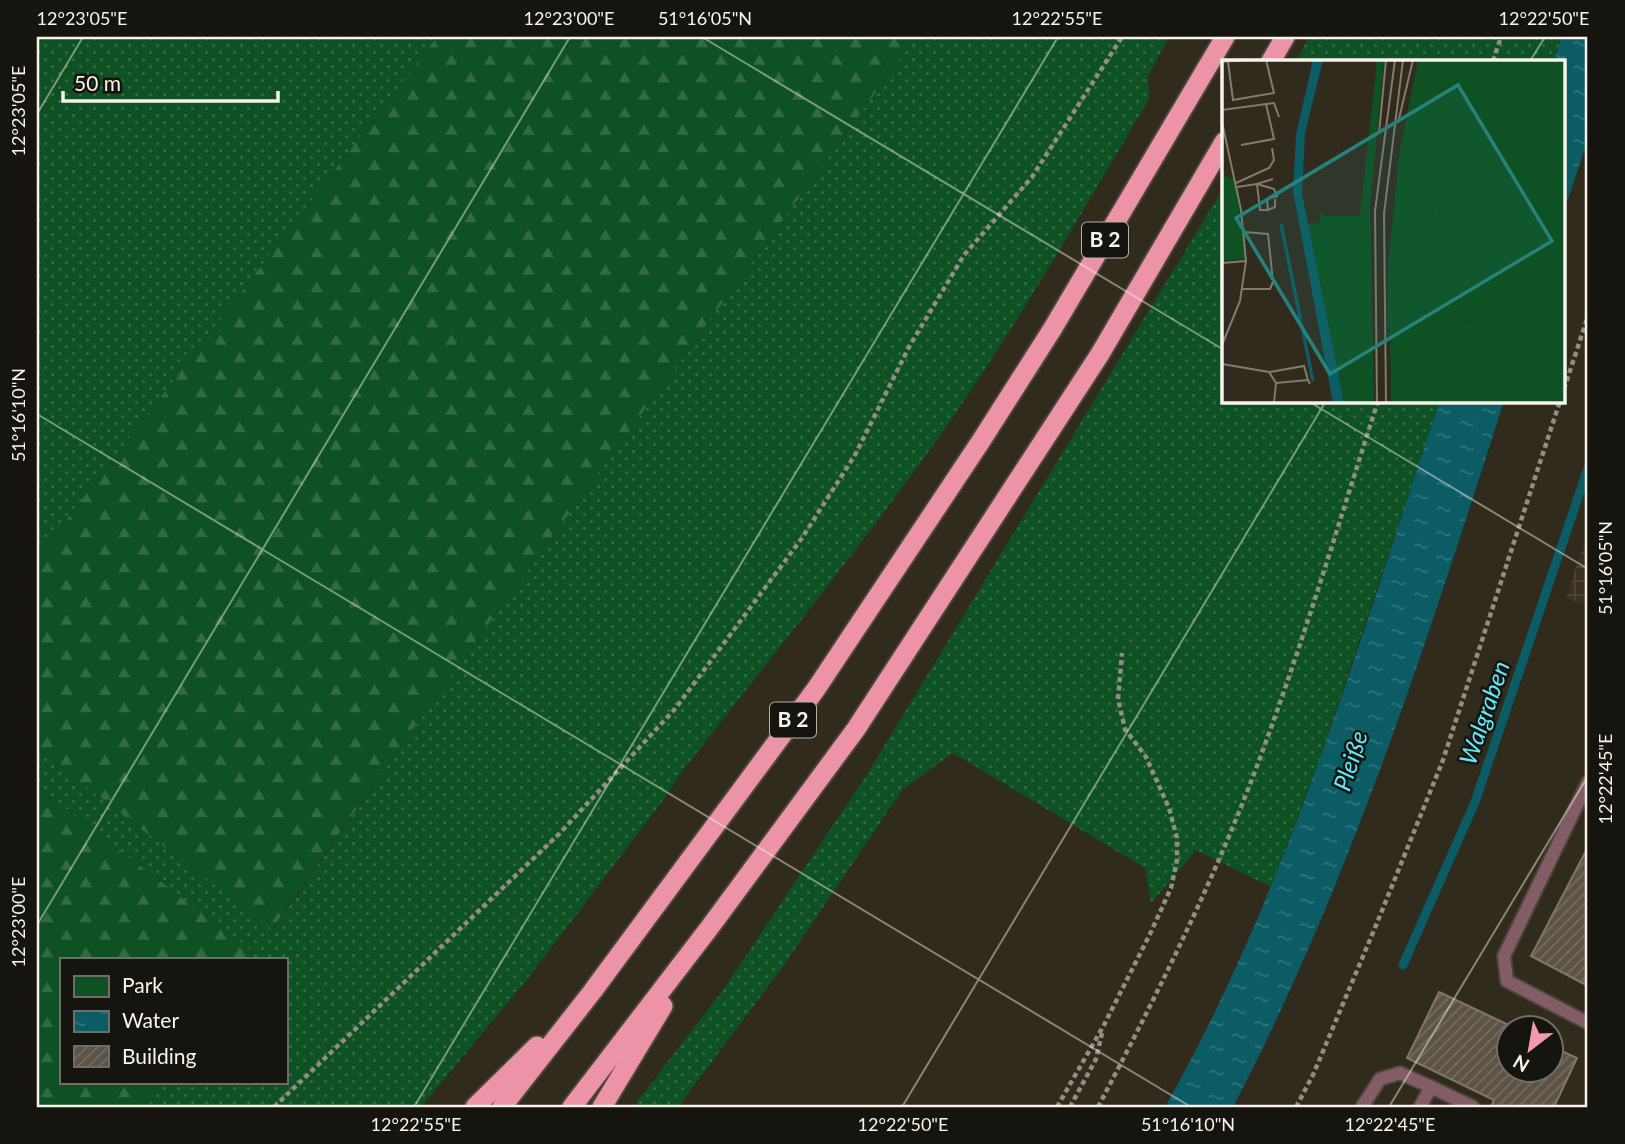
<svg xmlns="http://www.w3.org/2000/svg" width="1625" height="1144" viewBox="0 0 1625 1144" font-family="Lato,sans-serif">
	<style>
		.industrial { fill: url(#industrial-grid) }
		.green { fill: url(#green-dots) }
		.forest { fill: url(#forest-firs) }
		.water { fill: url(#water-ripples) }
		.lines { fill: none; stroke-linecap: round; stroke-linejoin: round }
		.stream { stroke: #0b5c65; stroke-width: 9 }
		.building { fill: url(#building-hatch); stroke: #807668; stroke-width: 2 }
		.service-casing { stroke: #4d473b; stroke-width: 16 }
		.trunk-casing { stroke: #4d473b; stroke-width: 23 }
		.path { stroke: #938d83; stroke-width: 4.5; stroke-dasharray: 5 3.5; stroke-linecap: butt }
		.service { stroke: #845c65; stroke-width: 12 }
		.trunk { stroke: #ec93a8; stroke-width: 19 }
		.ticks { fill: none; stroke: #f8f3eb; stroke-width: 2; stroke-opacity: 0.45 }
		.labels { text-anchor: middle; stroke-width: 5; stroke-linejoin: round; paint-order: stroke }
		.shield { fill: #16140e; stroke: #b4b0a9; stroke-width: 2 }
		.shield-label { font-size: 21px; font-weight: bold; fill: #f8f3eb }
		.water-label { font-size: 24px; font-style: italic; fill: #62eafc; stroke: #16140e }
		.inset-river { fill: none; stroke: #0b5c65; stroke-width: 3.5 }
		.inset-road { fill: none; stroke: #817b70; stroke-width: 2 }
		.view { fill: #26827a; fill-opacity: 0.15; stroke: #26827a; stroke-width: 3.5 }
		.inset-edge { fill: none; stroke: #f8f3eb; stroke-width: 3.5 }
		.neatline { fill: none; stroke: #f8f3eb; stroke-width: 2.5 }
		.ticks-label { font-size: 18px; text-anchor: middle; fill: #f8f3eb }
	</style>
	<defs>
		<pattern id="industrial-grid" width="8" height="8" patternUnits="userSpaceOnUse" patternTransform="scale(1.75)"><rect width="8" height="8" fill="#3a311e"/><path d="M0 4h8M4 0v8" fill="none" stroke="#4e4534"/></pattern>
		<pattern id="green-dots" width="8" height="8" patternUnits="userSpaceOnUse" patternTransform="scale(1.75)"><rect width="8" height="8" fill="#0e5122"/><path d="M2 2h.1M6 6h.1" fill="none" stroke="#326a42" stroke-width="1.8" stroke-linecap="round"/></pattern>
		<pattern id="forest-firs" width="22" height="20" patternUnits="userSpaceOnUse" patternTransform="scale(1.75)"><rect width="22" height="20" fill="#0e5122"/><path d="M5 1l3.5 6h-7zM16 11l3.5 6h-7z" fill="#326a42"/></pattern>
		<pattern id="water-ripples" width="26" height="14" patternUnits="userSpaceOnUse" patternTransform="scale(1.75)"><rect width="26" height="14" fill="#0b5c65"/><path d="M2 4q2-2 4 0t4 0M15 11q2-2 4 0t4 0" fill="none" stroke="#2f747b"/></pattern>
		<pattern id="building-hatch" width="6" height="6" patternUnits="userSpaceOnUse" patternTransform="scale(1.75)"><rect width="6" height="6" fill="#5c5346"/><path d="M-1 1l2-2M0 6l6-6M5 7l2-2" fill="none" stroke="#746c61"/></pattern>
	</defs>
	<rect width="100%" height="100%" fill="#312b1e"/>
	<path class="industrial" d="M1588,531V606L1566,598Z"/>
	<g class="green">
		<path d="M37,37H437L37,558Z"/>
		<path d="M916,37H1169L1148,76L1149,99C1089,200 1031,301 966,398C877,528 777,649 681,773L661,803L525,982L421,1107H147L164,1083H285V960H249L254,953L37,787V749L273,929L442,688Z"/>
		<path d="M1309,37H1562L1554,61H1296Z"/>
		<path d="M1224,187V401H1440L1321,755L1271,887L1196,850L1151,903L1145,868L953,753L903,789L782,968L678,1107H633L723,990L866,776Z"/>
	</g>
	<g class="forest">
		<path d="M437,37H916L442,688L272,929L37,749V558Z"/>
		<path d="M37,787L254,953L249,960H61V1083H164L147,1107H37Z"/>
	</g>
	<g class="water">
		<path d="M1562,37H1588V139L1564,211V61H1554Z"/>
		<path d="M1440,401H1504C1427,641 1350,883 1233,1107H1165C1290,887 1359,639 1440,401Z"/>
	</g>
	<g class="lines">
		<path class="stream" d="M1403,965L1475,802L1588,468"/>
	</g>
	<g class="building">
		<path d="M1588,847V986L1531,956Z"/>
		<path d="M1439,992L1515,1028H1509V1070H1551V1046L1577,1058L1554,1107H1491L1494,1100L1407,1058Z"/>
	</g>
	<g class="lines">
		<g class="service-casing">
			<g id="service">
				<path d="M1588,782L1504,956L1507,981L1588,1023"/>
				<path d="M1431,1087L1473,1107"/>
				<path d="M1362,1107L1380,1079L1400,1073L1431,1087L1420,1107"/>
			</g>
		</g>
		<g class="trunk-casing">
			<g id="trunk">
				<path d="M1271,61L1285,37"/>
				<path d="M475,1107L537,1046"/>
				<path d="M502,1107L592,992L816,689L981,441L1053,328L1225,37"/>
				<path d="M572,1107L710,927L856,729L1100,354L1224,142"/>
				<path d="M602,1107L663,1006"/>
			</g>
		</g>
		<g class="path">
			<path d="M1493,61L1501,37"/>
			<path d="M1564,389L1588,316"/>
			<path d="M274,1107L560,833L675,709L802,538L855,455L909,347L964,255L1032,177L1122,37"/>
			<path d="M1057,1107L1104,1025L1150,934L1171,888L1177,860V838L1169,808L1146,757L1125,729L1118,699L1122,653"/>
			<path d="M1070,1107L1096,1059L1102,1033"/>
			<path d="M1098,1107C1159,991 1219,871 1264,747C1306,633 1341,516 1378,401"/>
			<path d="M1296,1107L1313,1075L1377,923L1443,760L1560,401"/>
		</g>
		<use href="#service" class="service"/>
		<use href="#trunk" class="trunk"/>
	</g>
	<path class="ticks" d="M702,37L1224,350M1530,61L1545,37M37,114L83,37M1308,401L1588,569M37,414L1191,1107M37,925L570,37M414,1107L1058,37M902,1107L1326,401M1389,1107L1588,776"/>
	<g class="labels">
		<g class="shield">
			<rect x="1082" y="222.5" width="46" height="35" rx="5"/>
			<rect x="770" y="702.5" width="46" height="35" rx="5"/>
		</g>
		<g class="shield-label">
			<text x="1105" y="247">B 2</text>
			<text x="793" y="727">B 2</text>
		</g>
		<g class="water-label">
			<text transform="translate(1485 713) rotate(-71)" y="8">Walgraben</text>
			<text transform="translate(1351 761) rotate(-72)" y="8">Pleiße</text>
		</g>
	</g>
	<g transform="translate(1222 60)">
		<rect width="343" height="343" fill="#312b1e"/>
		<path d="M155,0H162L148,146L152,343H122L84,164L97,163L99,152L103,156H138ZM196,0H233L219,40L289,20L294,0H343V343H174L165,261L166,205L178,90ZM217,77L261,264L202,252Z" fill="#0e5122" fill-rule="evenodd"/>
		<path d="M233,0H294L282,79L217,71L219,40ZM217,76L282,83L261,264L202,253ZM168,275L171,294L174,343H169Z" fill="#0e5122"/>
		<path d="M0,115L13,119L24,199L0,201Z" fill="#0e5122"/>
		<path d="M91,0H101L83,73L80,134L122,343H111L71,131L74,75Z" fill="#0b5c65"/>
		<path class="inset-river" d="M59,164L91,321"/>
		<path class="inset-road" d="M0,2L26,0M6,2L11,40L52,33L44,0M0,50L52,43L57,57M0,62L19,150L24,201L18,241L0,285M176,63L191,0M157,73L164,0M19,85L52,79L44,44M14,123L47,108L52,100L50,88M15,127L35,124L52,129L55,136L45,139L46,150L53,147V139M46,150H38L35,124L51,119M0,203L24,201M21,229H48L51,222L46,174L22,172M0,304L47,312L54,323L52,343M48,312L82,306L86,320M54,323L86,320L88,324M155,343L153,151L173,0M164,343L162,154L181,0"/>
		<path class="view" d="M236,25L330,181L108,314L14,158Z"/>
		<rect width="343" height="343" class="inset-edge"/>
	</g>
	<rect width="1625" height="1144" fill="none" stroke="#16140e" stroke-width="77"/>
	<rect x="60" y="958" width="228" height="126" fill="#16140e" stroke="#706d66" stroke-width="2"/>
	<rect x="74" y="976" width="35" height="21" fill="#0e5122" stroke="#706d66" stroke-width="2"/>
	<text x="122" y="993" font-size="21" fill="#f8f3eb">Park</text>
	<rect x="74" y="1011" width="35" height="21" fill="url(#water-ripples)" stroke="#706d66" stroke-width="2"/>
	<text x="122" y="1028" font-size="21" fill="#f8f3eb">Water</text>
	<rect x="74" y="1046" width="35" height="21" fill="url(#building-hatch)" stroke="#706d66" stroke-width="2"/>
	<text x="122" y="1064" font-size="21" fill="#f8f3eb">Building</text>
	<g transform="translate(1530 1049) rotate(211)"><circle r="33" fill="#16140e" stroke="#706d66" stroke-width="2"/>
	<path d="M0-5L12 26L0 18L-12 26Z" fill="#f29aad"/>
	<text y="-10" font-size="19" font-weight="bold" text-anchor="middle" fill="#f8f3eb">N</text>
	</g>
	<path d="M63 91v10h215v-10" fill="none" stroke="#f8f3eb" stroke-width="3.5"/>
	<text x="74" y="91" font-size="21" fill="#f8f3eb" stroke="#16140e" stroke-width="5" paint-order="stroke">50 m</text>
	<rect x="38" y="38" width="1548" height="1068" class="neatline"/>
	<g class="ticks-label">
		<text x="82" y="25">12°23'05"E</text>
		<text x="569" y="25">12°23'00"E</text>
		<text x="705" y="25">51°16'05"N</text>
		<text x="1057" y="25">12°22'55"E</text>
		<text x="1544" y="25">12°22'50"E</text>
		<text transform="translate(19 111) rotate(-90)" y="6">12°23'05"E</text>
		<text transform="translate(19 415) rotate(-90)" y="6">51°16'10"N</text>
		<text transform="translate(1606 568) rotate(-90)" y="6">51°16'05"N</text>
		<text transform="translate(1606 779) rotate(-90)" y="6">12°22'45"E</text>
		<text transform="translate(19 922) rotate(-90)" y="6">12°23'00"E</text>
		<text x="416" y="1131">12°22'55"E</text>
		<text x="903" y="1131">12°22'50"E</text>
		<text x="1188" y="1131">51°16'10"N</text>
		<text x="1390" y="1131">12°22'45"E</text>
	</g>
</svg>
